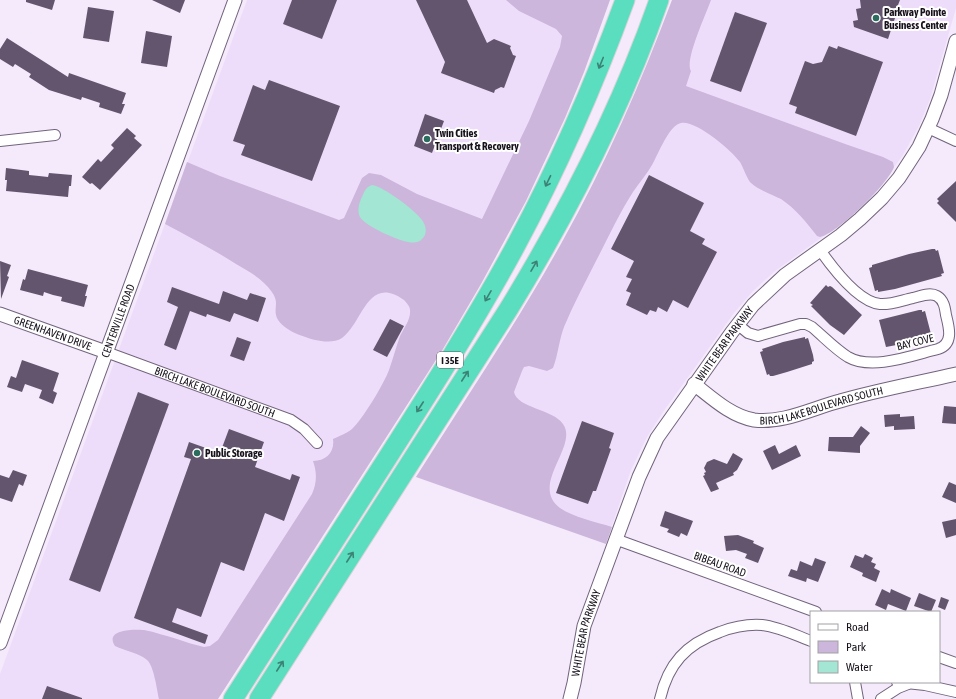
<svg xmlns="http://www.w3.org/2000/svg" width="956" height="699" viewBox="0 0 956 699" font-family="'Asap Condensed',sans-serif">
	<style>
		.built { fill: #eeddfa }
		.green { fill: #ccb6db }
		.water { fill: #a3e6d3 }
		.building { fill: #63556d }
		.lines { fill: none; stroke-linecap: round; stroke-linejoin: round }
		.minor-casing { stroke: #72637c; stroke-width: 12 }
		.tertiary-casing { stroke: #72637c; stroke-width: 15 }
		.motorway-casing { stroke: #d5d4d6; stroke-width: 21 }
		.minor { stroke: #fff; stroke-width: 10 }
		.tertiary { stroke: #fff; stroke-width: 13 }
		.motorway { stroke: #5adebf; stroke-width: 19 }
		.oneway { stroke: #3c8275 }
		.poi-dot { fill: #2a6c5d; stroke: #fff; stroke-width: 1.5 }
		.labels { text-anchor: middle; stroke-width: 4; stroke-linejoin: round; paint-order: stroke }
		.shield { fill: #fff; stroke: #5d585f; stroke-width: 1 }
		.shield-label { font-size: 10px; font-weight: bold; fill: #17111b }
		.poi-label { font-size: 11px; font-weight: bold; fill: #17111b; stroke: #fff; text-anchor: start }
		.street-label { font-size: 11px; fill: #17111b; stroke: #fff }
	</style>
	<rect width="100%" height="100%" fill="#f4eafb"/>
	<g class="built">
		<path d="M247,0H590L537,141L200,699H0V674Z"/>
		<path d="M695,0H956V8L930,99L919,126L903,155L881,185L856,211L835,228L775,271L753,291L734,313L663,412L647,437L631,470L608,537L433,473L512,348Z"/>
	</g>
	<g class="green">
		<path d="M506,0H610L584,72L565,118L526,201L481,284L443,349L218,699H159C157,690 154,666 147,660C139,653 125,651 115,646C104,629 134,629 144,630C155,632 166,636 177,639C186,642 195,645 204,647L210,646L218,640L312,494C317,483 317,472 313,461C326,461 335,452 333,439C339,436 346,434 352,429C362,420 384,384 389,370C393,359 396,347 400,336C404,328 411,319 410,310C410,307 407,303 404,300C367,274 363,323 342,338C336,342 328,342 321,341C308,339 279,330 276,315C275,311 276,307 276,303C276,295 269,288 264,283C256,275 246,270 236,264C213,249 189,237 165,224L187,162L220,176L339,220L344,218L362,178L369,173L381,175L417,194L482,219L529,121L560,47L562,36L556,29L519,11Z"/>
		<path d="M672,0H711C707,12 684,61 691,71L686,86L848,145L883,157L893,162L894,167C888,184 837,234 820,237L817,236C806,222 796,209 781,199C773,195 757,189 751,183C748,181 743,167 740,162C731,150 696,120 681,123C669,125 658,155 652,165C647,174 639,183 633,192C619,214 608,238 596,261C585,283 573,305 564,327C559,340 558,355 553,368L547,371L529,366L524,367L522,371L514,392C517,408 553,409 563,424C579,446 529,485 560,508C573,517 596,522 612,527L606,544L416,477C465,399 517,323 562,242C605,165 641,83 672,0Z"/>
	</g>
	<path class="water" d="M372,185C383,186 416,211 422,220C426,225 428,234 422,239C419,243 413,243 408,242C397,240 365,226 360,217C357,211 359,204 361,199C364,193 365,187 372,185Z"/>
	<g class="building">
		<path d="M26,0H55L52,10L26,2Z"/>
		<path d="M152,0H185L180,13Z"/>
		<path d="M292,0H337L322,39L283,24Z"/>
		<path d="M416,0H467L487,43L494,39L511,46L510,48L513,55L516,56L504,88L501,87L495,90L494,93L441,73L445,62Z"/>
		<path d="M860,0H900L894,15H896L888,39L854,27L853,21L858,20L856,9L861,8Z"/>
		<path d="M88,7L114,11L109,42L83,38Z"/>
		<path d="M735,12L767,23L741,92L710,81Z"/>
		<path d="M146,31L172,36L167,67L141,63Z"/>
		<path d="M7,38L68,77L69,73L126,93L122,104H125L121,114L99,107L100,103L82,97L81,100L49,90L29,77L31,74L15,64L13,67L0,59V49Z"/>
		<path d="M829,46L837,49L838,46L883,62L856,136L795,113L797,107L789,104L805,61L813,64L822,62Z"/>
		<path d="M269,80L340,106L312,181L241,155L245,145L233,141L253,85L265,90Z"/>
		<path d="M425,114L444,121L432,153L414,146Z"/>
		<path d="M127,128L136,136L134,138L142,145L100,190L92,183L90,184L82,177L98,159L101,162L114,148L111,145Z"/>
		<path d="M6,168L29,171V175L39,176L48,177L49,173L72,175L71,186H69L68,197L6,191L7,180H5Z"/>
		<path d="M649,175L704,203L690,231L705,239L702,244L717,252L688,308L673,300L667,312L658,307L656,312L650,310L647,315L626,305L631,293L626,291L632,279L626,277L634,261L611,249Z"/>
		<path d="M956,181V222L937,203L939,201L937,199L939,197Z"/>
		<path d="M932,249H935L936,251L938,250L944,273L941,274L942,276L895,289L878,292V290L875,291L869,268L872,267V265L909,254Z"/>
		<path d="M0,261L11,265L7,276L9,277L1,299Z"/>
		<path d="M28,269L88,285L85,296H87L84,307L61,301L62,297L53,295L44,292L43,296L20,290L23,279L25,280Z"/>
		<path d="M826,285L828,287L830,286L832,287L862,315L844,335L830,325L811,306L813,305L810,303Z"/>
		<path d="M172,287L219,304L223,291L247,300L250,293L266,298L258,322L234,313L230,322L207,314L206,317L190,311L176,350L164,345L178,307L167,302Z"/>
		<path d="M919,310H922V312L925,311L931,334L928,335V337L926,338L912,342L886,347L879,320Z"/>
		<path d="M390,319L404,326L387,357L373,350Z"/>
		<path d="M237,337L251,342L244,361L230,356Z"/>
		<path d="M805,337V339L808,338L813,355L814,361L812,362V364L787,372L773,376H770L769,374L767,375L760,352L763,351L762,349L783,342Z"/>
		<path d="M22,360L59,373L53,391L57,393L53,404L39,398L42,390L25,384L22,392L7,387L11,376L16,378Z"/>
		<path d="M138,392L169,404L100,592L69,580Z"/>
		<path d="M944,406L956,407V424L942,423Z"/>
		<path d="M900,414V417L914,416L915,429L894,430V426L885,427L884,415Z"/>
		<path d="M582,421L614,433L609,448L611,449L596,491H593L588,504L556,493Z"/>
		<path d="M861,426L870,433L860,446V453L828,451L829,437H853Z"/>
		<path d="M229,429L264,442L255,467L290,480L292,474L300,477L284,521L265,513L244,571L221,562L201,617L177,608L172,622L208,635L205,644L134,618L191,459L184,457L189,442L220,453Z"/>
		<path d="M775,445L779,454L796,445L801,456L772,470L763,451Z"/>
		<path d="M733,453L743,459L737,470L733,473L734,475L716,483L719,489L711,492L703,476L705,475L704,473L706,472L704,468L707,462L714,459L727,464Z"/>
		<path d="M13,470L27,475L23,486L19,484L12,502L0,498V475L9,478Z"/>
		<path d="M949,482L956,485V503L942,497Z"/>
		<path d="M665,511L693,521L687,536L681,533L679,537L667,532L669,529L660,526Z"/>
		<path d="M956,519V535L946,538L942,522Z"/>
		<path d="M738,535L754,541L753,543L764,548L758,563L745,558L747,554L736,550L726,551L724,536Z"/>
		<path d="M865,554L873,558L871,562L876,564L874,568L880,571L876,582L862,576L863,573L850,567L855,555L863,558Z"/>
		<path d="M815,558L826,562L818,582L807,578L806,582L788,576L791,569L797,571L800,561L812,566Z"/>
		<path d="M882,589L890,593L891,589L911,598L906,611L888,604L886,610L875,605Z"/>
		<path d="M919,593L936,600L931,612L914,606Z"/>
		<path d="M941,597L949,600L945,610L938,607Z"/>
		<path d="M47,686L82,698V699H42Z"/>
	</g>
	<g class="lines">
		<g class="minor-casing">
			<g id="minor">
				<path d="M928,128L956,141"/>
				<path d="M0,141L55,135"/>
				<path d="M737,324L748,333L758,336L800,324H806L812,327C824,337 835,349 848,357C872,371 913,355 938,349C954,344 949,327 946,315C945,308 944,300 937,296C930,292 921,296 913,298C903,300 891,305 880,304C858,302 832,267 820,250"/>
				<path id="s1" d="M106,352L291,420L304,429L317,443"/>
				<path d="M615,539L816,612"/>
				<path d="M939,657L956,663"/>
				<path d="M855,682L858,699"/>
				<path d="M897,682L925,685L956,692"/>
				<path d="M660,699C668,664 686,644 720,632C733,627 747,624 762,625C779,627 795,635 811,641"/>
				<path d="M881,699L898,688L908,684"/>
			</g>
		</g>
		<g class="tertiary-casing">
			<g id="tertiary">
				<path id="s2" d="M0,314L106,352"/>
				<path id="s3" d="M694,384C712,398 731,416 754,420C782,424 813,408 840,401C878,390 917,383 956,374"/>
				<path id="s4" d="M0,643L235,0"/>
				<path id="s5" d="M570,699L574,683L584,626L639,477L657,438L732,332L753,305L785,275L841,235L860,219L882,198L899,178L919,147L932,119L941,95L956,41"/>
			</g>
		</g>
		<g class="motorway-casing">
			<g id="motorway">
				<path d="M233,699C285,619 336,538 388,457C432,388 476,319 515,247C558,167 594,85 625,0"/>
				<path d="M259,699L508,310C568,212 621,109 659,0"/>
			</g>
		</g>
		<use href="#minor" class="minor"/>
		<use href="#tertiary" class="tertiary"/>
		<use href="#motorway" class="motorway"/>
	</g>
	<defs><path id="oneway-shaft" d="M-6 0H5M1.5-3L5.5 0L1.5 3" fill="none" stroke-width="1.6" stroke-linecap="round" stroke-linejoin="round"/></defs>
	<g class="oneway">
		<use href="#oneway-shaft" transform="translate(601 63) rotate(112)"/>
		<use href="#oneway-shaft" transform="translate(548 181) rotate(116)"/>
		<use href="#oneway-shaft" transform="translate(534 266) rotate(-60)"/>
		<use href="#oneway-shaft" transform="translate(488 296) rotate(120)"/>
		<use href="#oneway-shaft" transform="translate(465 376) rotate(-57)"/>
		<use href="#oneway-shaft" transform="translate(420 407) rotate(123)"/>
		<use href="#oneway-shaft" transform="translate(350 557) rotate(-57)"/>
		<use href="#oneway-shaft" transform="translate(280 666) rotate(-57)"/>
	</g>
	<g class="poi-dot">
		<circle cx="876" cy="18" r="4"/>
		<circle cx="427" cy="139" r="4"/>
		<circle cx="197" cy="453" r="4"/>
	</g>
	<g class="labels">
		<rect class="shield" x="437" y="352" width="26" height="16" rx="3"/>
		<g class="shield-label">
			<text x="450" y="364">I 35E</text>
		</g>
		<g class="poi-label">
			<text x="884" y="16">Parkway Pointe<tspan x="884" dy="13">Business Center</tspan></text>
			<text x="435" y="137">Twin Cities<tspan x="435" dy="13">Transport &amp; Recovery</tspan></text>
			<text x="205" y="457">Public Storage</text>
		</g>
		<g class="street-label">
			<text dy="4" stroke="none"><textPath href="#s4" startOffset="343">CENTERVILLE ROAD</textPath></text>
			<text dy="4" stroke="none"><textPath href="#s2" startOffset="56">GREENHAVEN DRIVE</textPath></text>
			<text transform="translate(915 342) rotate(-14)" y="4">BAY COVE</text>
			<text dy="4" stroke="none"><textPath href="#s5" startOffset="392">WHITE BEAR PARKWAY</textPath></text>
			<text dy="4" stroke="none"><textPath href="#s1" startOffset="116">BIRCH LAKE BOULEVARD SOUTH</textPath></text>
			<text dy="4" stroke="none"><textPath href="#s3" startOffset="140">BIRCH LAKE BOULEVARD SOUTH</textPath></text>
			<text transform="translate(720 564) rotate(20)" y="4">BIBEAU ROAD</text>
			<text dy="4" stroke="none"><textPath href="#s5" startOffset="68">WHITE BEAR PARKWAY</textPath></text>
		</g>
	</g>
	<rect x="810" y="611" width="130" height="72" fill="#ffffff" stroke="#a2a0a4"/>
	<rect x="818" y="624" width="20" height="6" fill="#ffffff" stroke="#a2a0a4"/>
	<text x="846" y="631" font-size="12" fill="#17111b">Road</text>
	<rect x="818" y="641" width="20" height="12" fill="#ccb6db" stroke="#a2a0a4"/>
	<text x="846" y="651" font-size="12" fill="#17111b">Park</text>
	<rect x="818" y="661" width="20" height="12" fill="#a3e6d3" stroke="#a2a0a4"/>
	<text x="846" y="671" font-size="12" fill="#17111b">Water</text>
</svg>
